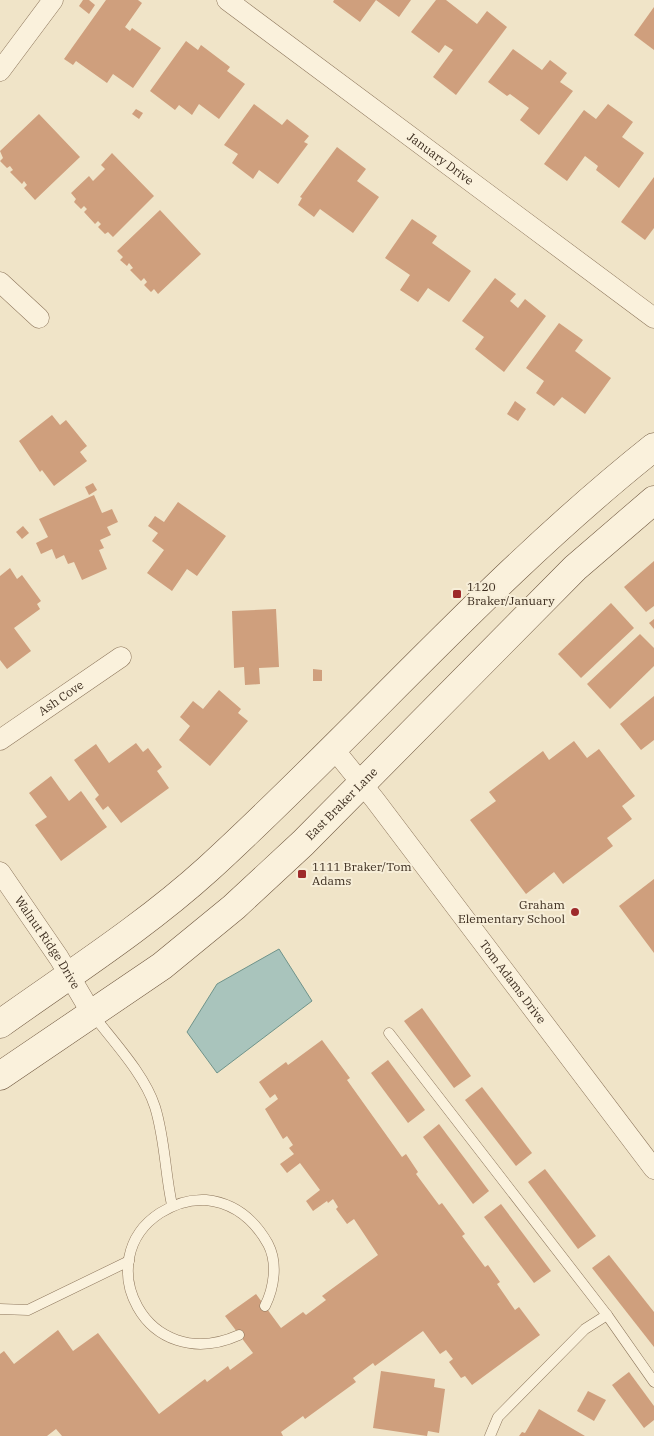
<svg xmlns="http://www.w3.org/2000/svg" width="654" height="1436" viewBox="0 0 654 1436" font-family="'IBM Plex Serif',serif">
	<style>
		.water { fill: #a9c4bc; stroke: #6f938a }
		.building { fill: #cf9f7d }
		.lines { fill: none; stroke-linecap: round; stroke-linejoin: round }
		.service-casing { stroke: #8d765c; stroke-width: 11 }
		.minor-casing { stroke: #8d765c; stroke-width: 21 }
		.secondary-casing { stroke: #6f573f; stroke-width: 29 }
		.service { stroke: #faf1dc; stroke-width: 10 }
		.minor { stroke: #faf1dc; stroke-width: 20 }
		.secondary { stroke: #faf1dc; stroke-width: 28 }
		.poi-dot { fill: #9e2a2b; stroke: #f7eed8; stroke-width: 2 }
		.labels { text-anchor: middle; stroke-width: 4; stroke-linejoin: round; paint-order: stroke }
		.street-label { font-size: 12px; fill: #3d2e20; stroke: #f7eed8 }
		.poi-label { font-size: 12px; fill: #3d2e20; stroke: #f7eed8; text-anchor: start }
	</style>
	<rect width="100%" height="100%" fill="#f0e4c8"/>
	<path class="water" d="M279,949L312,1001L217,1073L187,1032L217,984Z"/>
	<g class="building">
		<path d="M83,0H89L95,5L89,14L79,6Z"/>
		<path d="M106,0H138L142,3L125,27L130,31L132,28L161,48L133,88L113,74L107,83L76,61L73,65L64,59Z"/>
		<path d="M334,0H411L399,17L376,0L360,22L333,2Z"/>
		<path d="M436,0H446L477,24L487,11L507,27L456,95L433,77L453,50L445,45L439,53L411,32Z"/>
		<path d="M654,7V50L634,35Z"/>
		<path d="M186,41L198,50L201,45L230,67L227,71L245,84L219,119L199,104L192,115L179,105L175,110L150,91Z"/>
		<path d="M513,49L542,70L550,60L567,73L560,82L573,91L539,135L520,120L529,108L510,94L507,96L488,82Z"/>
		<path d="M254,104L282,125L287,119L309,136L304,142L308,144L278,184L259,170L253,179L232,163L238,154L224,145Z"/>
		<path d="M608,104L633,122L622,137L644,153L619,188L596,170L598,166L585,156L567,181L544,164L584,110L596,119Z"/>
		<path d="M136,109L143,113L139,119L132,114Z"/>
		<path d="M39,114L80,157L35,200L24,188L27,185L24,181L22,184L10,172L13,170L10,166L7,168L0,161L3,158L0,151Z"/>
		<path d="M337,147L366,169L357,181L379,197L353,233L320,209L314,217L298,205L302,198L300,197Z"/>
		<path d="M112,153L154,196L113,237L108,232L105,234L98,227L101,224L98,221L95,224L84,212L87,209L84,206L81,209L74,202L76,199L71,193L89,176L93,181L105,169L101,165Z"/>
		<path d="M654,177V228L645,240L621,222Z"/>
		<path d="M160,210L201,254L158,294L154,289L151,292L144,285L147,282L144,278L141,281L130,270L133,268L129,263L127,266L120,260L123,257L117,251Z"/>
		<path d="M412,219L437,236L432,243L471,271L449,302L428,288L418,302L400,290L410,275L385,258Z"/>
		<path d="M495,278L516,294L510,301L518,308L525,299L546,316L504,372L475,349L484,337L462,321Z"/>
		<path d="M559,323L583,340L575,351L611,378L585,414L562,397L554,406L536,393L544,381L526,368Z"/>
		<path d="M515,401L526,409L518,421L507,414Z"/>
		<path d="M52,415L60,425L66,420L87,446L80,452L87,461L54,486L42,470L40,472L19,441Z"/>
		<path d="M93,483L97,490L89,495L85,487Z"/>
		<path d="M94,495L102,513L112,509L118,522L107,527L111,535L100,540L104,548L99,550L107,569L82,580L74,562L68,564L64,555L56,559L52,549L41,554L36,543L48,537L39,519Z"/>
		<path d="M178,502L226,536L197,576L187,569L172,591L147,573L164,550L152,541L158,533L148,526L155,516L164,522Z"/>
		<path d="M23,526L29,533L22,539L16,532Z"/>
		<path d="M654,561V606L646,612L624,587Z"/>
		<path d="M10,568L17,579L22,575L41,601L37,604L40,609L14,628L31,651L7,669L0,660V576Z"/>
		<path d="M611,603L634,628L581,678L558,654Z"/>
		<path d="M276,609L279,667L259,668L260,684L245,685L244,667L234,668L232,611Z"/>
		<path d="M654,619V629L649,623Z"/>
		<path d="M640,634L654,648V666L610,709L587,684Z"/>
		<path d="M313,669L322,670V681H313Z"/>
		<path d="M219,690L241,709L238,713L248,721L210,766L179,740L190,726L180,717L193,701L203,709Z"/>
		<path d="M654,696V740L641,750L620,724Z"/>
		<path d="M574,741L587,758L599,749L635,796L622,806L632,819L607,838L613,846L563,884L554,872L526,894L470,820L496,801L489,792L543,751L549,760Z"/>
		<path d="M136,743L143,752L148,748L162,767L157,771L169,788L121,823L108,806L103,810L95,799L99,795L74,760L96,744L109,763Z"/>
		<path d="M51,776L69,801L81,791L107,827L61,861L35,825L47,817L29,793Z"/>
		<path d="M654,879V953L619,906Z"/>
		<path d="M422,1008L471,1076L454,1088L404,1021Z"/>
		<path d="M322,1040L350,1078L347,1080L402,1157L406,1154L418,1172L416,1174L439,1205L442,1203L465,1234L462,1236L485,1267L488,1265L500,1282L497,1284L515,1310L519,1307L540,1335L472,1385L465,1376L461,1378L449,1362L453,1359L446,1350L440,1354L423,1331L375,1366L373,1363L353,1378L356,1382L305,1419L303,1416L281,1432L283,1436H62L56,1429L47,1436H0V1354L4,1351L14,1364L58,1330L73,1351L98,1333L159,1414L205,1379L207,1382L228,1366L230,1370L253,1353L225,1316L256,1294L281,1328L303,1312L306,1315L326,1300L322,1296L378,1255L354,1219L347,1224L336,1209L338,1207L333,1199L328,1203L327,1201L313,1211L306,1201L320,1190L300,1163L287,1173L280,1164L294,1154L289,1148L293,1145L287,1136L283,1139L265,1109L278,1099L275,1094L270,1098L259,1082L286,1062L288,1065Z"/>
		<path d="M388,1060L425,1110L408,1123L371,1073Z"/>
		<path d="M482,1087L532,1153L516,1166L465,1100Z"/>
		<path d="M439,1124L489,1191L473,1204L423,1137Z"/>
		<path d="M545,1169L596,1236L578,1249L528,1182Z"/>
		<path d="M501,1204L551,1271L534,1283L484,1217Z"/>
		<path d="M609,1255L654,1312V1347L592,1268Z"/>
		<path d="M381,1371L435,1379L434,1387L445,1389L439,1433L428,1431L427,1436L373,1428Z"/>
		<path d="M629,1372L654,1406V1420L644,1428L612,1385Z"/>
		<path d="M588,1391L606,1400L594,1421L577,1411Z"/>
		<path d="M539,1409L585,1436H519L522,1432L525,1433Z"/>
	</g>
	<g class="lines">
		<g class="service-casing">
			<g id="service">
				<path d="M93,1015C113,1041 145,1075 155,1107C165,1139 165,1173 172,1205"/>
				<path d="M389,1033L607,1315L654,1382"/>
				<path d="M0,1309L28,1310L129,1261"/>
				<path d="M239,1335C145,1377 89,1259 160,1213C174,1204 189,1199 206,1200C235,1203 254,1219 268,1244C278,1263 274,1288 265,1306"/>
				<path d="M490,1436L498,1417L585,1329L607,1315"/>
			</g>
		</g>
		<g class="minor-casing">
			<g id="minor">
				<path id="s1" d="M227,0L654,318"/>
				<path d="M0,71L53,0"/>
				<path d="M0,282L39,318"/>
				<path id="s2" d="M0,740L121,657"/>
				<path id="s3" d="M333,748L375,800L654,1169"/>
				<path id="s4" d="M0,872L59,958L92,1014"/>
			</g>
		</g>
		<g class="secondary-casing">
			<g id="secondary">
				<path d="M0,1024C70,974 144,927 208,869C359,731 493,575 654,447"/>
				<path id="s5" d="M0,1076L162,966L234,907L303,843L575,568L654,500"/>
			</g>
		</g>
		<use href="#service" class="service"/>
		<use href="#minor" class="minor"/>
		<use href="#secondary" class="secondary"/>
	</g>
	<g class="poi-dot">
		<rect x="452" y="589" width="10" height="10" rx="2.5"/>
		<rect x="297" y="869" width="10" height="10" rx="2.5"/>
		<circle cx="575" cy="912" r="5"/>
	</g>
	<g class="labels">
		<g class="street-label">
			<text dy="4" stroke="none"><textPath href="#s1" startOffset="266">January Drive</textPath></text>
			<text dy="4" stroke="none"><textPath href="#s2" startOffset="74">Ash Cove</textPath></text>
			<text dy="4" stroke="none"><textPath href="#s5" startOffset="438">East Braker Lane</textPath></text>
			<text dy="4" stroke="none"><textPath href="#s4" startOffset="85">Walnut Ridge Drive</textPath></text>
			<text dy="4" stroke="none"><textPath href="#s3" startOffset="295">Tom Adams Drive</textPath></text>
		</g>
		<g class="poi-label">
			<text x="467" y="591">1120<tspan x="467" dy="14">Braker/January</tspan></text>
			<text x="312" y="871">1111 Braker/Tom<tspan x="312" dy="14">Adams</tspan></text>
			<text x="565" y="909" text-anchor="end">Graham<tspan x="565" dy="14">Elementary School</tspan></text>
		</g>
	</g>
</svg>
